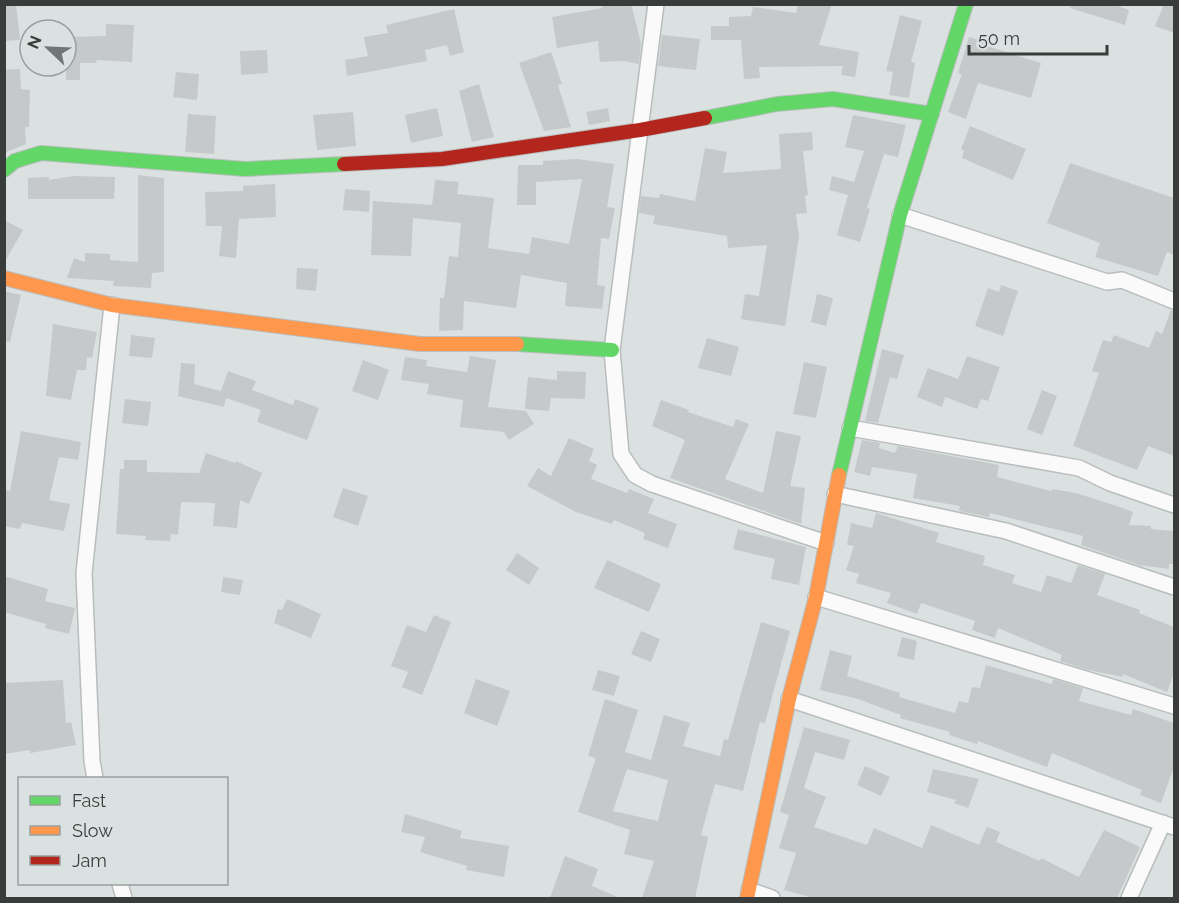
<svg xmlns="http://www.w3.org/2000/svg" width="1179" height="903" viewBox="0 0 1179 903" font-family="Raleway,sans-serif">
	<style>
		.building { fill: #c5c9c9; fill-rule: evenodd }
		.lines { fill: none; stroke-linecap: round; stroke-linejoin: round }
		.street-casing { stroke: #b9bdbd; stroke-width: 18 }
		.fast-casing { stroke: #b9bdbd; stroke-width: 16 }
		.slow-casing { stroke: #b9bdbd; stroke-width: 16 }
		.jam-casing { stroke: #b9bdbd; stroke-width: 16 }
		.street { stroke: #fafafa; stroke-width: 15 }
		.fast { stroke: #63d668; stroke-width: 14 }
		.slow { stroke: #ff974d; stroke-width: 14 }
		.jam { stroke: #b3261e; stroke-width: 14 }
	</style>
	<rect width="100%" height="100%" fill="#dbe0e0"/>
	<g class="building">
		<path d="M4,4H16L20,40L4,41Z"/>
		<path d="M602,4H631L641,43L639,64L623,61L600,62L598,41L557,48L552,17L602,8Z"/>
		<path d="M798,4H832L819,45L859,52L855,77L841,75L843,66L759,67L760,78L744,79L741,40H711V26H729V17L751,16L753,7L796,13Z"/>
		<path d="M1071,4H1113L1129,10L1125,25L1070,8Z"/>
		<path d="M1164,4H1174V33L1155,26Z"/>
		<path d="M454,9L464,52L450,56L447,45L425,50L427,61L347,76L345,60L368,56L364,37L388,33L386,25Z"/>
		<path d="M900,15L922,21L911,62L915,63L909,98L889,95L893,72L886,71Z"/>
		<path d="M106,24L134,25L132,62L96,60L97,63H80V80H66V37L106,36Z"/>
		<path d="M662,35L700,39L696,70L658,66Z"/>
		<path d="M969,37L988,43L987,46L1041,63L1031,98L978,83L966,119L948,112L962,74L958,73Z"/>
		<path d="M267,50L268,73L241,75L240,51Z"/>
		<path d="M551,52L562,84L558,85L571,127L544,131L519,63Z"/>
		<path d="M20,69L21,89L30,90L29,127H25L26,144L4,153V70Z"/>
		<path d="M176,72L199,74L197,100L173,97Z"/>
		<path d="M479,84L494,137L472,142L459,91Z"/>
		<path d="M437,108L443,136L411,143L405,115Z"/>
		<path d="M608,108L610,121L589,125L586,112Z"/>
		<path d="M353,112L356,146L317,150L313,115Z"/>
		<path d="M188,114L216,116L214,154L185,152Z"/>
		<path d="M853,115L906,125L898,157L884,154L867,208L870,209L860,242L837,235L848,195L829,190L832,176L854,182L864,151L845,147Z"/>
		<path d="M970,126L1026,149L1013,180L962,158L964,151L961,149Z"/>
		<path d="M812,132L813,150L803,151L808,195L805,196L807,213L796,214L799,237L785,326L741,319L745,294L759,296L767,245L728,248L727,236L653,224L655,216L639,213L641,196L659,198L660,194L695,201L705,148L727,152L723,173L781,169L779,134Z"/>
		<path d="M577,159L614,164L607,207L615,208L609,239L601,238L597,285L605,286L602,309L565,306L567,283L521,275L516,308L464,301L463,330L439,331L440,298H444L449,256L458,257L461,223L413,218L411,256L371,255L373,201L432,205L435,180L459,182L457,194L494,198L488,248L529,254L532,237L569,244L582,179L536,182V205H517L518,165H543V161Z"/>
		<path d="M1070,163L1174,198V255L1167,252L1158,276L1095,257L1100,243L1047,223Z"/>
		<path d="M138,175L164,178V272L152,273L151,288L113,286L114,281L67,278L74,258L85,262V253L110,254V260L138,262Z"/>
		<path d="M73,176L115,177L114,199H28V178L49,177V180Z"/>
		<path d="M275,184L276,217L239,219L236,258L219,256L222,226H206L205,192L243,191V186Z"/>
		<path d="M345,189L370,191L369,212L343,210Z"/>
		<path d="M4,220L23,230L4,263Z"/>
		<path d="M297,268L318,269L316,291L296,289Z"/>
		<path d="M1001,285L1018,291L1003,336L975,326L988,288L999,292Z"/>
		<path d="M4,291L21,295L10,342L4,341Z"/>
		<path d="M817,294L833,298L826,326L811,322Z"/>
		<path d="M1171,310L1174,311V456L1148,446L1137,470L1073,446L1099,373L1092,371L1103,340L1111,342L1114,335L1149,348L1156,331L1162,334Z"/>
		<path d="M53,324L97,332L92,358L87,357L86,370H77L71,400L46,396Z"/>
		<path d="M131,335L155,338L152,358L129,356Z"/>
		<path d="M707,338L739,347L731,376L698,368Z"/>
		<path d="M882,349L904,355L897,379L890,377L878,423L865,421Z"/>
		<path d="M470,356L496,360L488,407L526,411L534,424L509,440L504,432L460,427L463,400L427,394L429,384L401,380L405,357L427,360L426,366L467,372Z"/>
		<path d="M967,356L1000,367L988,401L981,399L977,409L945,397L942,407L917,397L928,368L958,379Z"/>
		<path d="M363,360L389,370L378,400L352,391Z"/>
		<path d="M804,362L827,367L816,418L793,414Z"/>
		<path d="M181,363L195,364L194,384L221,391L228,371L256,381L252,390L293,405L295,399L319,408L307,440L257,422L261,410L226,398L224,407L178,396Z"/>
		<path d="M557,371L586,372L585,399L551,398L549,411L525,409L528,377L557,380Z"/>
		<path d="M1042,390L1057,396L1042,435L1027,429Z"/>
		<path d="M125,399L151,402L148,426L122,423Z"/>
		<path d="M661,400L689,410L688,412L733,427L736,419L749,424L725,479L763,493L776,431L801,436L790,486L805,488L801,524L670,478L685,440L652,426Z"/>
		<path d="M21,431L81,442L78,460L59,457L49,500L70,504L64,531L22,523L20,529L4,526V490L10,491Z"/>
		<path d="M569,438L594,449L589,461L597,465L591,479L627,493L629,489L654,499L648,513L677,524L668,548L643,539L645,533L614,520L612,524L576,512L527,486L538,468L551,476Z"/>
		<path d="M862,440L880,443L879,448L895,453L898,446L999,465L997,477L1051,491L1052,489L1076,493L1120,507L1133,512L1129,525L1151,526V529L1174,531V564H1169V569L1139,565L1081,545L1083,536L990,513L989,517L959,511L960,506L913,498L917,474L872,467L870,476L854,472Z"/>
		<path d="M206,453L235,463L236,461L262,473L249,504L240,500L237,528L213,526L215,503L181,502L178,535L171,534L170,541L145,540L146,536L116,534L120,469H124V460H147V472L199,473Z"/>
		<path d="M343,488L368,496L358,526L333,517Z"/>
		<path d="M876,513L939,533L936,542L985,556L983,565L1015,575L1012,583L1041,592L1047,575L1071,583L1078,565L1105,574L1097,595L1140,610L1139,613L1174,627V673L1167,692L1123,674V677L1088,670L1060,661L1062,655L998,628L995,638L972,630L975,621L921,603L917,614L887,603L891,593L856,583L859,574L846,570L854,546L847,545L851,523L872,528Z"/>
		<path d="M738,529L806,547L799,585L771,579L775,559L733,549Z"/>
		<path d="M517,553L539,568L529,585L506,570Z"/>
		<path d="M607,560L661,584L649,612L594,588Z"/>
		<path d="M4,576L48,589L45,601L75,608L69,634L45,628L46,624L4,612Z"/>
		<path d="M223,577L243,580L240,595L221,592Z"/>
		<path d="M287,599L321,614L311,638L274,623L278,609L282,610Z"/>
		<path d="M434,615L451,622L422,695L402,687L408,672L391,666L407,625L426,632Z"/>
		<path d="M761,622L790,631L765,723L760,722L743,791L715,784L701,835L708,837L695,898H642L654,861L624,854L630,830L578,812L596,758L588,756L605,699L638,710L625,752L651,760L664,715L690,723L683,746L720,756L724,739L728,740ZM627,769L668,780L658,821L613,811Z"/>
		<path d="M641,631L660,639L651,662L631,654Z"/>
		<path d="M902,637L917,641L914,660L897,656Z"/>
		<path d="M830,650L852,656L847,676L900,693L899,697L955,713L959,701L968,703L972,687L980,688L986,665L1052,684L1053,679L1083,688L1079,701L1131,715L1133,709L1174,723V767L1161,803L1140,795L1142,790L1052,753L1047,767L978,741L977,744L949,735L950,732L900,718L901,715L858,699L820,690Z"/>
		<path d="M598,670L620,676L614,696L592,690Z"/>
		<path d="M476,679L510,691L497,726L464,713Z"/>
		<path d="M63,680L66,723L71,722L76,745L30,753V750L4,754V683Z"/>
		<path d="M804,727L850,740L844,760L815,752L804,788L826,797L814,827L867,845L874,828L922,848L931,825L979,845L987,827L1000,832L996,842L1040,861L1041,858L1079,877L1104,830L1140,847L1117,898H814L784,890L796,853L779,848L789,815L780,812Z"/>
		<path d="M865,766L890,777L881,796L857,785Z"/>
		<path d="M933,769L979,779L968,808L954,803L956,800L927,792Z"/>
		<path d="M405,814L462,831L460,838L509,846L504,877L466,870L467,866L420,852L425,837L401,832Z"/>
		<path d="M565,856L598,869L592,886L620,898H550Z"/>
	</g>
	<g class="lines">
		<g class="street-casing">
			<g id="street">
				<path d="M656,4L612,350L621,454L635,475L652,484L826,543"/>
				<path d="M900,215L1107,282L1122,280L1174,301"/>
				<path d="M850,428L1079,468L1110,483L1174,505"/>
				<path d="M835,494L1006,531L1174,587"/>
				<path d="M816,597L1174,706"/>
				<path d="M789,699L1174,827"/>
				<path d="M95,778L92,761L84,573L112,305"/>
				<path d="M120,884L124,898"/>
				<path d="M749,890L772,898"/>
				<path d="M1129,898L1163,823"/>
			</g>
		</g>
		<g class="fast-casing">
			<g id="fast">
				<path d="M705,118L777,104L833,99L932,114"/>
				<path d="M4,170L15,161L41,153L245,169L344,164"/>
				<path d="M517,344L612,350"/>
				<path d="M839,475L900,215L966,4"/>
			</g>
		</g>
		<g class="slow-casing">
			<g id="slow">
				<path d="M4,278L112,305L420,344H517"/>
				<path d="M747,898L789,699L816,597L839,475"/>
			</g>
		</g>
		<g class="jam-casing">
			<path id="jam" d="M344,164L442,159L640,130L705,118"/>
		</g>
		<use href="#street" class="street"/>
		<use href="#fast" class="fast"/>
		<use href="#slow" class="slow"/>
		<use href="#jam" class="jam"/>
	</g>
	<rect width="1179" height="903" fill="none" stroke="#383c3b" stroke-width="12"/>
	<rect x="18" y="777" width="210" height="108" fill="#d9e2e1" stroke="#99a09f" stroke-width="1.5"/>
	<rect x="30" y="796" width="30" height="9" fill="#63d668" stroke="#99a09f" stroke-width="1.5"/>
	<text x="72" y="807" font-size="18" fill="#383c3b">Fast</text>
	<rect x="30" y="826" width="30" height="9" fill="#ff974d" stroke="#99a09f" stroke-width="1.5"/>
	<text x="72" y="837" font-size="18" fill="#383c3b">Slow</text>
	<rect x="30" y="856" width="30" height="9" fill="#b3261e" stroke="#99a09f" stroke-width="1.5"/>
	<text x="72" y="867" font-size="18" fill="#383c3b">Jam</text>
	<g transform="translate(48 48) rotate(293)"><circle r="28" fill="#d9e2e1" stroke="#99a09f" stroke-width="1.5"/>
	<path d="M0-4.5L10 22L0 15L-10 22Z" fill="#717575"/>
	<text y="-9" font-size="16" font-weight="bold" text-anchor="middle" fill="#383c3b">N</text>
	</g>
	<path d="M969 45v9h138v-9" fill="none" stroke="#383c3b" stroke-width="3"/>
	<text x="978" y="45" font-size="18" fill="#383c3b" stroke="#d9e2e1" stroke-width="4.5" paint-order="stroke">50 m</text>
</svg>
